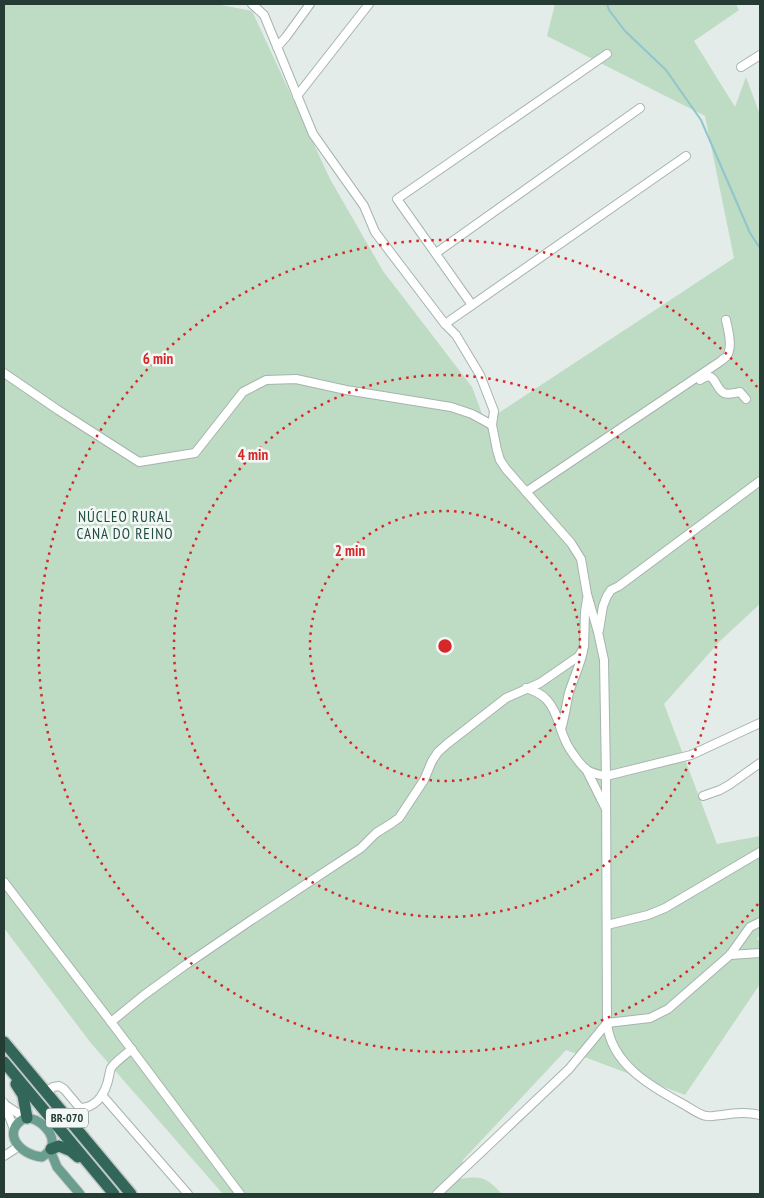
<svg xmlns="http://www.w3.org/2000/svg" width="764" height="1198" viewBox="0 0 764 1198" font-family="'PT Sans Narrow',sans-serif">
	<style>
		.green { fill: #bedbc4 }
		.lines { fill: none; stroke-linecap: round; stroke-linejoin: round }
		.stream { stroke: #8fc6cd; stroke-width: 2 }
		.minor-casing { stroke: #a6b4ae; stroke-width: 10 }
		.major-casing { stroke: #c2c8c6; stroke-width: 11 }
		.highway-casing { stroke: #c2c8c6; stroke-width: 14 }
		.minor { stroke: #fff; stroke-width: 8 }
		.major { stroke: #6b9e8f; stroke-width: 9 }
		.highway { stroke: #326659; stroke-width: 11 }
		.ring { fill: none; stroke: #d62828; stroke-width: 2.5; stroke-dasharray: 2.5 5 }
		.labels { text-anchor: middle; stroke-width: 5; stroke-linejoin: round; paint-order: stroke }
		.shield { fill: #f3f8f6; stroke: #62746e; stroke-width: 1 }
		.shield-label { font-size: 12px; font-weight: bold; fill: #243c34 }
		.neighbourhood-label { font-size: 15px; letter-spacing: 1px; fill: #214c40; stroke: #f3f8f6 }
		.centre { fill: #d62828; stroke: #f3f8f6; stroke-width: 2.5 }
		.ring-label { font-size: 15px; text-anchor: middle; font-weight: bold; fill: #d62828; stroke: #f3f8f6; stroke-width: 5; stroke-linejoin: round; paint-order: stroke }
	</style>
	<rect width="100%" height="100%" fill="#e3ece8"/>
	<path class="green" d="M4,4H216L252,11L330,179L383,271L472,387L485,422L734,258L705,116L547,36L555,4H736L739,10L694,41L735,107L746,77L760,115V604L720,641L664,704L717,844L760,836V935L757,939L760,941V984L685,1095L566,1050L463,1160L461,1179C484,1175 487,1179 502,1194H223L90,1042L4,928Z"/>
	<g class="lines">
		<path class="stream" d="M607,4L609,10L625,31L666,70L701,120L750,233L760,248"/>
		<g class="minor-casing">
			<g id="minor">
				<path d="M252,4L264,15L313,134L364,206L375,232L445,324L456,335L480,375L494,411L492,425L497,450L500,460L506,469L571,543L581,559L587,594L598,632L604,660L606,776L607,1023C611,1064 650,1086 683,1104C689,1107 700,1116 707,1116C711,1117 717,1115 722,1115C734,1113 748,1112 760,1115"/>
				<path d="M277,47L286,37L310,4"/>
				<path d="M741,67L760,55"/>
				<path d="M297,96L369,4"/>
				<path d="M436,253L640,108"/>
				<path d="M472,305L397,199L607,54"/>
				<path d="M445,324L686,156"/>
				<path d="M4,373L58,410L139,462L195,453L243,392L266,380L296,379L346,390L451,407L472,414L492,425"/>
				<path d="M700,380C716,369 714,388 724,393C729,395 736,393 740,392L746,399"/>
				<path d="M526,492L721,361C723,359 725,358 727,356C733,346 728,330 726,320"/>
				<path d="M599,630L603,606L607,596L611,590L619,586L760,481"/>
				<path d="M526,688C534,691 541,693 547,700C558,712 559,728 566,742C569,749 581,766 587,770C593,774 600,775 606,776L691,755L760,723"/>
				<path d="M561,729C565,717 566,705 569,693C573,679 580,666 583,651"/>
				<path d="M586,769L605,807"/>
				<path d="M703,796L720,790L729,785L760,763"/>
				<path d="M4,882L111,1022L240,1194"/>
				<path d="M607,925L648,915L665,908L760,852"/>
				<path d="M730,955L760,953"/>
				<path d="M111,1022L144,995L184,966L250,921L361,848L376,833L392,823L399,818L424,780L432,761L438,752L447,744L506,698L540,683L579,656L584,647L585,612L587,599"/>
				<path d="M46,1092L53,1087L59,1086L64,1089L80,1108C94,1108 103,1097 107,1084C109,1079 109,1073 111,1068C116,1061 125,1055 132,1049"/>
				<path d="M102,1095L188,1194"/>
				<path d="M4,1103L14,1129"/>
				<path d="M4,1104L25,1118"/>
				<path d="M4,1156L18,1147"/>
				<path d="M437,1194L569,1069L607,1023L650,1018L668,1009L730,955L750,927L760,922"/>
			</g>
		</g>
		<g class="major-casing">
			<g id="major">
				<path d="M25,1118C39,1117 57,1134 51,1148C49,1152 45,1155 42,1157C20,1155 0,1132 25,1118Z"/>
				<path d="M50,1150L57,1167L80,1194"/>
			</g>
		</g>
		<g class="highway-casing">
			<g id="highway">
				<path d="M4,1042L131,1194"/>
				<path d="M4,1062L114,1194"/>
				<path d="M16,1084L23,1095L27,1118"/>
				<path d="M51,1149L59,1146L71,1151L78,1157"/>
			</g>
		</g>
		<use href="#minor" class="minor"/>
		<use href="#major" class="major"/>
		<use href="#highway" class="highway"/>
	</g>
	<g class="ring">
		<circle cx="445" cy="646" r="135"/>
		<circle cx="445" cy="646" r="271"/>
		<path d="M758 904A406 406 0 1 1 758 388"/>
	</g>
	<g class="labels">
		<rect class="shield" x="46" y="1108.5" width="42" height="19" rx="4"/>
		<g class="shield-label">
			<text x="67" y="1122">BR-070</text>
		</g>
		<g class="neighbourhood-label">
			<text x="125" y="522">NÚCLEO RURAL<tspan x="125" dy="17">CANA DO REINO</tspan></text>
		</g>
	</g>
	<circle cx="445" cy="646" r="8" class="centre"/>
	<g class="ring-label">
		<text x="158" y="364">6 min</text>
		<text x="253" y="460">4 min</text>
		<text x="350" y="556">2 min</text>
	</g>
	<rect width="764" height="1198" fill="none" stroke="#243c34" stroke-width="10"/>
</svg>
